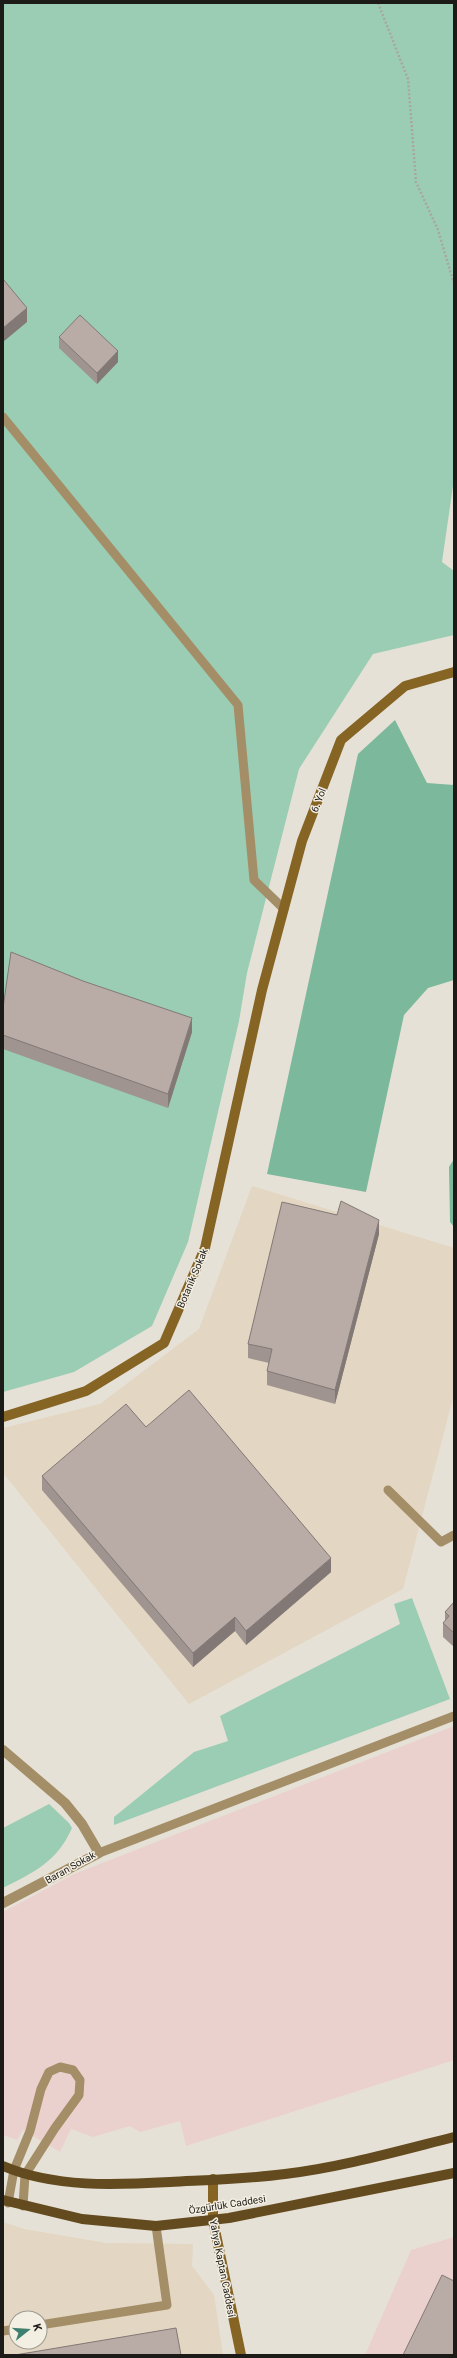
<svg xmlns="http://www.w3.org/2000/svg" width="457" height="2358" viewBox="0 0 457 2358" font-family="Roboto,sans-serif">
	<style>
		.commercial { fill: #ebd1ce }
		.industrial { fill: #e3d6c2; fill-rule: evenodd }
		.green { fill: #9bcdb5 }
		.forest { fill: #7cb89c }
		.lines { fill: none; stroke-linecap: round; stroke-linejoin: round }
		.path { stroke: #aaa69d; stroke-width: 2.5; stroke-dasharray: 2 2; stroke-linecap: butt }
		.lane { stroke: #a48e67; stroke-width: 9 }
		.street { stroke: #a48e67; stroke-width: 10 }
		.secondary { stroke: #856424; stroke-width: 10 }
		.primary { stroke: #634b1f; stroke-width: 10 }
		.wall { fill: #9f9490 }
		.shaded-wall { fill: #827875 }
		.building { fill: #b9aca7; stroke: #827875 }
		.labels { text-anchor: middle; stroke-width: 3; stroke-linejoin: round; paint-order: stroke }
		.street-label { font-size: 10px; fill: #1d1b17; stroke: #f4efe3 }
	</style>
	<rect width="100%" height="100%" fill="#e6e1d6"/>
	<g class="commercial">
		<path d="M454,1726V2060L186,2146L180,2121L140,2132L130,2126L93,2137L71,2129L60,2152L23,2130L17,2140L3,2135V1912L74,1874Z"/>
		<path d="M454,2237V2355H365L411,2250Z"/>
	</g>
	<g class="industrial">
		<path d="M252,1186L454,1248V1394L403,1589L189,1704L3,1473V1428L100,1404L199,1329Z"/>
		<path d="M3,2222L24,2229L106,2243L193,2244L192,2266L214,2295L223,2355H3ZM16,2318H40V2342H16Z"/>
	</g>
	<g class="green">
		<path d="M3,3H454V479L442,562L454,571V635L373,654L299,769L247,973L239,1021L188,1242L152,1326L74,1372L3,1392Z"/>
		<path d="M412,1598L450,1699L114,1825V1817L194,1752L228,1741L220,1716L400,1624L394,1604Z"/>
		<path d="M49,1804L69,1823L72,1828C57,1862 34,1872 3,1888V1828Z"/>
	</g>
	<g class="forest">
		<path d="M395,720L427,783L454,785V980L428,988L404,1015L366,1192L267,1174L358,754Z"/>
		<path d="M454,1159V1227L450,1222L449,1167Z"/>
	</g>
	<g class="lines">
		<path class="path" d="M378,3L408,79L416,182L438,230L454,284"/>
		<g class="lane">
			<path d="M3,417L238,705L254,880L284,909"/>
			<path d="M388,1490L441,1542L454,1535"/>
			<path d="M99,1853L454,1716"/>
			<path d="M8,2203L14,2170L30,2131L41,2089L49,2072L60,2067L73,2070L80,2080L79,2095L55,2128L25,2175L23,2206"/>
			<path d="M40,2325L167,2305L156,2226"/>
			<path d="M3,2331L16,2329"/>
		</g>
		<path class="street" d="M3,1750L65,1803L82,1824L99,1853L3,1903"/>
		<g class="secondary">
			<path d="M3,1417L86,1391L164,1343L205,1248L262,990L302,841L341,740L405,686L454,672"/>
			<path d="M213,2179V2220L241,2355"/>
		</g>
		<g class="primary">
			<path d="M3,2166C55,2188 115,2185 170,2182C208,2180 247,2179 285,2174C342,2167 398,2151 454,2137"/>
			<path d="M3,2200L82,2219L156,2226L229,2218L454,2173"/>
		</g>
	</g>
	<g class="wall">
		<path d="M59,337L118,362L97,384L59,348Z"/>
		<path d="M3,1008L192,1032L168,1108L3,1049Z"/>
		<path d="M379,1234L335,1404L267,1385V1371L269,1363L248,1358V1344Z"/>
		<path d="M146,1427L331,1572L246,1645L235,1631L193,1667L42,1490V1476Z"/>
		<path d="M454,1602V1647L443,1637V1623L445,1621V1612Z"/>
	</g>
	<g class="shaded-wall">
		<path d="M27,308V322L3,342V328Z"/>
		<path d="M118,351V362L97,384V373Z"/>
		<path d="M192,1018V1032L168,1108V1094Z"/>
		<path d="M379,1220V1234L335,1404V1390Z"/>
		<path d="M331,1558V1572L246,1645V1631Z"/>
		<path d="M235,1617V1631L193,1667V1653Z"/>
	</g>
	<g class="building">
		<path d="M3,279L27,308L3,328Z"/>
		<path d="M80,315L118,351L97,373L59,337Z"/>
		<path d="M11,952L83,981L192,1018L168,1094L3,1035V1008Z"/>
		<path d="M341,1201L379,1220L335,1390L267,1371L272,1349L248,1344L282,1202L337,1215Z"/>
		<path d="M189,1390L331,1558L246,1631L235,1617L193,1653L42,1476L126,1404L146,1427Z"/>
		<path d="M454,1602V1633L443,1623L449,1616L445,1612Z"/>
		<path d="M442,2275L454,2281V2355H403Z"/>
		<path d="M176,2328L181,2355H15Z"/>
	</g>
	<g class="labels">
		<g class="street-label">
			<text transform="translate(318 800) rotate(-69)" y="4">6. Yol</text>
			<text transform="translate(192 1278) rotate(-67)" y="4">Botanik Sokak</text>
			<text transform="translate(70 1867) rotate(-29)" y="4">Baran Sokak</text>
			<text transform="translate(227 2204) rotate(-9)" y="4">Özgürlük Caddesi</text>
			<text transform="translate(223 2268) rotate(79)" y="4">Yahya Kaptan Caddesi</text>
		</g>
	</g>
	<rect width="457" height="2358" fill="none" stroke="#1d1b17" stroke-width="8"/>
	<g transform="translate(28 2330) rotate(73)"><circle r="19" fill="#f4efe3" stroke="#9e9a91"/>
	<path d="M0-3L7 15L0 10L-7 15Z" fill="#3e7f6f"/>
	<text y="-6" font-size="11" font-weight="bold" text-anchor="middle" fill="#1d1b17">K</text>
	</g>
</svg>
